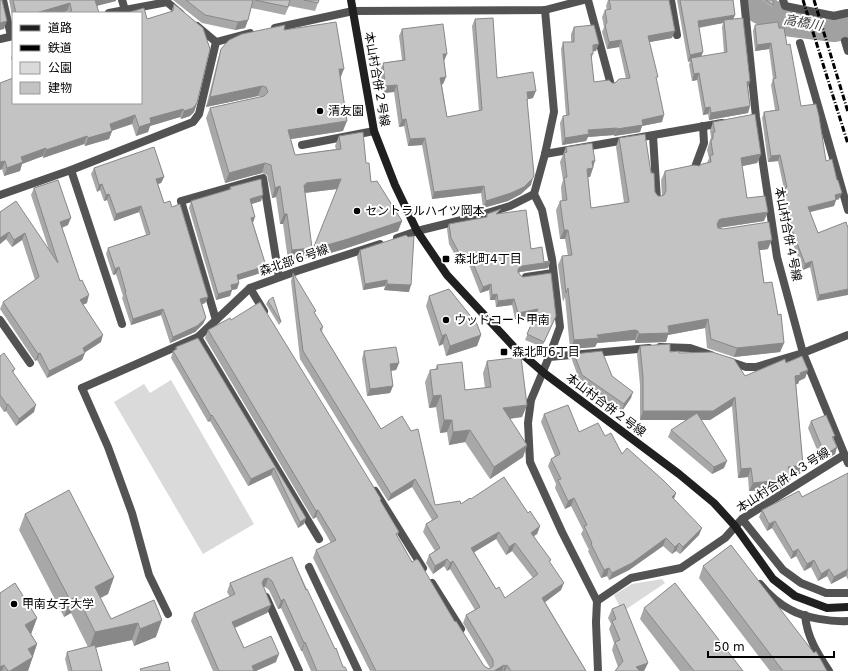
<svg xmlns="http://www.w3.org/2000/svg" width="848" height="671" viewBox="0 0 848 671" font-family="'DejaVu Sans','Noto Sans JP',sans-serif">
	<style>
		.green { fill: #dadada }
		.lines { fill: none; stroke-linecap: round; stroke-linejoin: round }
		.river { stroke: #a1a1a1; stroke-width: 30 }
		.lane { stroke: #535353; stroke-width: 8 }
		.street { stroke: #535353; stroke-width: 8 }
		.secondary { stroke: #202020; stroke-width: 8 }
		.rail { stroke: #000; stroke-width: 3; stroke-dasharray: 6 2 1 2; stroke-linecap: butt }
		.wall { fill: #a8a8a8; fill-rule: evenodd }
		.shaded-wall { fill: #888 }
		.building { fill: #c3c3c3; stroke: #888; fill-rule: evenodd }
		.poi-dot { fill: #000; stroke: #fff; stroke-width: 1.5 }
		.labels { text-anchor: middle; stroke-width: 4; stroke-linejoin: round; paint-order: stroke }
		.street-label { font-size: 12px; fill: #000; stroke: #fff }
		.poi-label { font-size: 12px; fill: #000; stroke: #fff; text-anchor: start }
		.water-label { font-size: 13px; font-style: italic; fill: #424242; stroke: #fff }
	</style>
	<rect width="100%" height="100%" fill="#fff"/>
	<g class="green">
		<path d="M171,380L254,524L203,554L114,402L144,384L150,393Z"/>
		<path d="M662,579L665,583L622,612L614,595L632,584Z"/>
	</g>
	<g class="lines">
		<path class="river" d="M760,9L785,21L834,27L848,24"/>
		<g class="lane">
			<path d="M3,0L11,36"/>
			<path d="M122,0L125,10"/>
			<path d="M302,145L374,131"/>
			<path d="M526,277L553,273"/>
			<path d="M82,388L108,447L132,513L149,575L168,614"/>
		</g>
		<g class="street">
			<path d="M588,0L611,85"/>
			<path d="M671,0L677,35"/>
			<path d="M744,0L756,117L777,257L803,353L848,463"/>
			<path d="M783,0L785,6L834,16L848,13"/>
			<path d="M545,10L554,112L545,154L534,194L542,210L552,259L560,327L549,357"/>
			<path d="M109,13L167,2L181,14"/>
			<path d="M197,26L216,42"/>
			<path d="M275,28L353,11L545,10L584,0"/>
			<path d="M0,39L13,36"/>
			<path d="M845,41L848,51"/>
			<path d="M216,42L250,33"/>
			<path d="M800,43L848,210"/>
			<path d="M653,136L657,200"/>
			<path d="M545,154L722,123"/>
			<path d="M71,170L122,324"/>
			<path d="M694,170L704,143L703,126"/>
			<path d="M0,195L71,170L193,122L199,114L216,42"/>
			<path d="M397,238L417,231L474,217L510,206L534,194"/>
			<path d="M250,288L264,311"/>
			<path d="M0,320L30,363"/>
			<path d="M216,320L181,201L263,178L279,277"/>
			<path d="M198,337L319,539"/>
			<path d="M660,347L690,348L711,355"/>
			<path d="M728,361L746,367H756L803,353L848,335"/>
			<path d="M82,388L198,337L250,288L297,271L380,244"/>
			<path d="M375,491L423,568"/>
			<path d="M742,519L783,570L801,583L826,593H848"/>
			<path d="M309,567L358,671"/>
			<path d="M432,583L461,629"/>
			<path d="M760,584C768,594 779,604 791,610C805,618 832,622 848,621"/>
			<path d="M266,597L299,671"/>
			<path d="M597,601L631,578L681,568L725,538L742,519L844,455"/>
			<path d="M805,615C807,637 817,653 829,671"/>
			<path d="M598,671L596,622L597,601L562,532L530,462L528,423L531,400L549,357L649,348"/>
		</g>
		<path class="secondary" d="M351,0L374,131L395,185L417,231L447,275L514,347L544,373L679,474L714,503L735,526L773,579L795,596L827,608L848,607"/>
		<g class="rail">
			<path d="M803,0L848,144"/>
			<path d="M814,0L848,112"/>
		</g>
	</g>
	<g class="wall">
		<path d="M9,0H116V1L97,6L99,13H68L67,11L62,13H13V20Z"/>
		<path d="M173,0H319L315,11L289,6L285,15L251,8L248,20L245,28L235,30L202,23Z"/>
		<path d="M608,0H669L672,38L649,42L656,80L662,122L642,126L640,132L614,136V135L588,137L586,141L562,145L560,123L563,116H566L561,49L563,42H571V34L574,27L596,51H593V54L591,59L594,82L615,83L626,79L619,47L607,49L602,32L604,27L602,17L605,10H607L606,6Z"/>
		<path d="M677,0H733L735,15L733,19L750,81L748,87L750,106L748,113L709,120L708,114L703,115L697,80L692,81L689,65L690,61L688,62ZM723,23L722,27L724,53L701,57L703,52L699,28Z"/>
		<path d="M760,0H773V5L772,8Z"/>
		<path d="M174,4L203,28L210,49L197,103L194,112L190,116L181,119L180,117L150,126L148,132L136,136L132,124L112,131L109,139L85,146L84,144L43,158V156L22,164L20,171L4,176L2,169L0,170V83L13,78V103H141V13H129L130,12L144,8L147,19L171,12Z"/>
		<path d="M475,19L497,78L533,98L528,99L527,102L531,185L521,194L508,201L483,208L481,193L432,199L422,145L408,146L404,126L399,127L394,92L382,93L380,70L383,63L402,60L399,36L402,29L444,61L446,77L443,84L442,85L447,117L479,111L472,26Z"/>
		<path d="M755,25L779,28L787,45L801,106L826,161L839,199L836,200L834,206L810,212L818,233L846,222L817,301L810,267L803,270L777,203L779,196H783L782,194L784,189L778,161L768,162L762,118L764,112L775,110L771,85L773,79L769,49L755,51L753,31Z"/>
		<path d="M284,30L340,79L343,131L291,139L295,155L336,149L335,146L339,136L366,163L371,182L402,221L398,231L344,249L310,259L337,189L305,193L308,258L288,260L283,224H280L276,197L272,198L267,175L262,173L225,183L206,118L210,108L262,97L258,96L206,107L218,59L221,49Z"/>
		<path d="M13,53V63L11,58Z"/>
		<path d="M713,122L761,154L757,163L742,166L747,198L764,221L718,228L768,249L760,250L764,283L778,315L784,343L780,352L734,357L707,348L705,328L668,335L666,342L635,343V340H632L597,343L595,347L570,349L565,297L563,302L558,265L562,256H568L565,239H560L556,210L560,201H562L561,187L563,180L560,162L566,147L593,166V168L590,177H588L591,208L624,203L616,147L619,138L651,173L655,192L658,196H662L661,180L665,171L699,166L707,163L709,158L707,150L711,137L710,131Z"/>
		<path d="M94,168L164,177L161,183L158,184L164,203L172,207L208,297L205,303L202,304L206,318L203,324L195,332L170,343L161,315L131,325L122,298L123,296L116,274L113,275L106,254L108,248L146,235L139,212L114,221L107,200L104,201L100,190L97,192L91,174Z"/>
		<path d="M230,187L261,201L252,204L253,223L266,266L264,272L238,280L239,283L237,289L232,290L230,296L216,300L189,208L191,201L229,190Z"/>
		<path d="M34,188L68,225L62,228L87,303L83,304L101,342L85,352L82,360L47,378L37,360L35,361L0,309L3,302L35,280L22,240L12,247L6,239L0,244V212L49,250L31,195Z"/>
		<path d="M487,214H500L544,262H550L548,268L520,272L518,273L556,316L542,347L525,340L536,314L515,319L512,305L496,307L495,300H490L489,290L480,293L468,262L461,266L449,244L447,229L449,224L486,217Z"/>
		<path d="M360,250L409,292L384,290L385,286L363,290L357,257Z"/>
		<path d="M293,273L315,314L323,327L322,332L381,429L435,505L461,504L471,499L528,513L540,526L537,534L534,536L550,563L561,590L545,602L586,671H370L313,558L316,550L331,543L316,517L313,519L205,338L208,330L380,502L399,532L397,536L412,562L455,622L484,666L489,669L490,668L463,623L466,615L475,610L450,569L447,571L444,566L433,574L426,563L429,555L435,551L423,532L426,524L432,520L412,487L388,501L300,359L291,281ZM496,539L506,555L512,551L533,578L505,598L496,589L474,552Z"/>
		<path d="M429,296L481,335L477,346L446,356L443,344L439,346L426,306Z"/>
		<path d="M268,301L281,322L279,325L266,304Z"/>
		<path d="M198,338L306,518L304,524L298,528L271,475L248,486L210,421L208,422L171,358L173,351L175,350L176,347Z"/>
		<path d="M640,346L679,353L745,376L786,363L808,370L805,378L799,381L798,384H796L803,465L800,474L792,475L789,483L780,489L749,491L748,477L738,478L732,406L710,420H701L724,468L712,474L668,437L671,430L687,420H640V385L637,354Z"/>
		<path d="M364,351L399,363L396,370L391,371L393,386L390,393L367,396L362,359Z"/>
		<path d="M574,354L612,376L631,398L622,411L580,382L572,360Z"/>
		<path d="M0,356L15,369L13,373L34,412L16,426L6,411L4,412L0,406Z"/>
		<path d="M487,361L527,405L522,417L510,419L527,445L523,457L490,479L465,442L449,445L447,432L440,433L436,407L429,408L425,382L430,370H435L437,365L465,390L485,388L483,373Z"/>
		<path d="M544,414L579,432L605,436L622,454L676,493L674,499L699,535L680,554L676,551L672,554L663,546L629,570L609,580L607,576L601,578L588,551L589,550L581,534L583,530L571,506L565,509L555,488L556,484L548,466L551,459L555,456L541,422Z"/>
		<path d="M811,421L833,439L837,447L835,454L822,462L808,428Z"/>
		<path d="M848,473V580L846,576L831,584L827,576L818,581L811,567L804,571L796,556L791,559L772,528L767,531L759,517L762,510L802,497Z"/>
		<path d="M25,514L114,577L108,594L100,598L111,619L154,600L156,637L134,646L132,640L95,648L102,671H68L65,659L67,652L88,647L71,613L64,617L19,530Z"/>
		<path d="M292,557L343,667L347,671H311L302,651H301L281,608L278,609L269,590L265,587H263L271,605L267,613L235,628L244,648L276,662L256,671H213L191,621L194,613L230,597L227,592L230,583Z"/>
		<path d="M703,566L827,671H770L699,578Z"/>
		<path d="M0,593L37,618L31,634L37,644L28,671H0Z"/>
		<path d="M644,608L743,671H680L640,619Z"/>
		<path d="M612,609L648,663L644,671H615L618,667L612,650L614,643L609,629L611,624L608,618Z"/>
	</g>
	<g class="shaded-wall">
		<path d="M94,0H116V1L91,7Z"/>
		<path d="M70,3L67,11L62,13H36Z"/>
		<path d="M735,15L732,22L724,20L723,23L695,28L698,21Z"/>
		<path d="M248,20L245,28L235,30L238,22Z"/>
		<path d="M7,21L4,29L0,30V23Z"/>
		<path d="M675,31L672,38L645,43L648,36Z"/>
		<path d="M621,40L619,47L607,49L609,42Z"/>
		<path d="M771,43L769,49L755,51L757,45Z"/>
		<path d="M599,44L596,51L590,52L593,45Z"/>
		<path d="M703,52L700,59L691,58L690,61L688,62L690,55Z"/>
		<path d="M443,54H447L444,61L440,62Z"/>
		<path d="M339,69H344L340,79L335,80Z"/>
		<path d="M699,73L697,80L692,81L694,74Z"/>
		<path d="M446,77L443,84L438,85L440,78Z"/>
		<path d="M750,81L748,88L747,82Z"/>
		<path d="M397,85L394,92L382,93L385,86Z"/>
		<path d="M262,86L258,96L206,107L210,97Z"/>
		<path d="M536,91L533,98L524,100L527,92Z"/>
		<path d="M197,103L194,112L190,116L181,119L184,111Z"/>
		<path d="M750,106L748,113L709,120L711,113Z"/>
		<path d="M710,107L708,114L703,115L705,108Z"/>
		<path d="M183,109L180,117L150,126L148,132L136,136L139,127L150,118Z"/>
		<path d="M135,115L132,124L107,132L112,131L109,139L85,146L88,138L110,124Z"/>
		<path d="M664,115L662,122L642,126L640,132L614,136L617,129L642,120Z"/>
		<path d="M406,119L404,126L399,127L402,120Z"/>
		<path d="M347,121L343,131L285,140L288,130Z"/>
		<path d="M617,128L614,135L588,137L586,141L562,145L565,138L588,130Z"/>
		<path d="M87,136L84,144L43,158L46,150Z"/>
		<path d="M425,138L422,145L408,146L410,139Z"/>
		<path d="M46,148L43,156L22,164L20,171L4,176L7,168L21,157Z"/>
		<path d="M761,154L757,163L738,167L741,158Z"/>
		<path d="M780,155L778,161L768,162L771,156Z"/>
		<path d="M5,161L2,169L0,170V162Z"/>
		<path d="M592,161H595L590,177L583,178L587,169Z"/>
		<path d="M265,163L262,173L225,183L229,173Z"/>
		<path d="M164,177L161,183L154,185L156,179Z"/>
		<path d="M533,178L531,185L521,194L508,201L483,208L486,201Z"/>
		<path d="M341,179L337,189L303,193L304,185L306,183Z"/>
		<path d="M102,184L100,190L97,192L99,185Z"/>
		<path d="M280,186L276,197L272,198L275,188Z"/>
		<path d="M484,186L481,193L432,199L434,192Z"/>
		<path d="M842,193L839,199L833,201L835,195Z"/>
		<path d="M109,194L107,200L104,201L106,195Z"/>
		<path d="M263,195L261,201L248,205L250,199Z"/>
		<path d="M836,200L834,206L806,213L808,207Z"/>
		<path d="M141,206L139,212L114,221L116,214Z"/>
		<path d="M768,212L764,221L718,228L715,229L719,220L721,219Z"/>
		<path d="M284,214H287L283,224H280Z"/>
		<path d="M255,217L253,223L251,218Z"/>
		<path d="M71,218L68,225L57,229L60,222Z"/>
		<path d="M402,221L398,231L344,249L310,259L313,249Z"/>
		<path d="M564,230H568L565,239H560Z"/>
		<path d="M9,232L6,239L0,244V238Z"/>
		<path d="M25,233L22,240L12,247L14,240Z"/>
		<path d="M772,240L768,249L755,251L758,242Z"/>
		<path d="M312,248L308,258L288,260L292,250Z"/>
		<path d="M470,256L468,262L461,266L463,260Z"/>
		<path d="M812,261L810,267L803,270L805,264Z"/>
		<path d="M550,262L548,268L520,272L516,275L518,269L522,266Z"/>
		<path d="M266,266L264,272L235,281L237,275Z"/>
		<path d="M119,267L116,274L113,275L115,269Z"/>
		<path d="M387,280L385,286L363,290L365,284Z"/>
		<path d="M239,283L237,289L232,290L230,296L216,300L218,294L231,285Z"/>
		<path d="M387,284L411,285L409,292L384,290Z"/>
		<path d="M491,284L489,290L480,293L483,287Z"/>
		<path d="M848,289V295L817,301L819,295Z"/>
		<path d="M497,294L495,300H490L492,295Z"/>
		<path d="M89,295L87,303L78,307L80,300Z"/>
		<path d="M208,297L205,303L198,306L200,299Z"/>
		<path d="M514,299L512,305L496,307L498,301Z"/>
		<path d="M163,309L161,315L131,325L133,319Z"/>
		<path d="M538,309L536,314L515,319L518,313Z"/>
		<path d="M206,318L203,324L195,332L170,343L173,337Z"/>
		<path d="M708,319L705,328L668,335L666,342L635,343L639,334L668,326Z"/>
		<path d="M635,330L638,331L635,340L597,343L595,347L570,349L574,340L597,335Z"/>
		<path d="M446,334L443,344L439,346L442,336Z"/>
		<path d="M103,335L101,342L81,355L85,353L82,360L47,378L49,371L83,348Z"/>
		<path d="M481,335L477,346L446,356L450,346Z"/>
		<path d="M784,343L780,352L734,357L737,348Z"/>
		<path d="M40,353L37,360L35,361L38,354Z"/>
		<path d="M399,363L396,370L387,371L390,364Z"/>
		<path d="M808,370L805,378L799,381L798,384L792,385L795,376L800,373Z"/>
		<path d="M393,386L390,393L367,396L370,389Z"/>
		<path d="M633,392L631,398L622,411L624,404Z"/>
		<path d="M441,395L436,407L429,408L433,396Z"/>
		<path d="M735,397L732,406L710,420H640L643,411Z"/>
		<path d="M8,404L6,411L4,412L7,405Z"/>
		<path d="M36,405L34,412L16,426L19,419Z"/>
		<path d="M527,405L522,417L498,420L503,408Z"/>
		<path d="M212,415L210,421L208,422L211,416Z"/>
		<path d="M444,420H452L447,432L440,433Z"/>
		<path d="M470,430L465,442L449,445L453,432Z"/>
		<path d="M527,445L523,457L490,479L494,467Z"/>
		<path d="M837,447L835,454L822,462L825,455Z"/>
		<path d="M727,461L724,468L712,474L714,467Z"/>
		<path d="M803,465L800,474L792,475L789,483L780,489L749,491L753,483L788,467Z"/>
		<path d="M274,468L271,475L248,486L251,479Z"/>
		<path d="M751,468L748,477L738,478L741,469Z"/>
		<path d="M415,479L412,487L388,501L391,494Z"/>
		<path d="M676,493L673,501L672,497Z"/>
		<path d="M574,498L571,506L565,509L568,501Z"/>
		<path d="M318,510L316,517L313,519L316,511Z"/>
		<path d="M306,518L304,524L298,528L300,522Z"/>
		<path d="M775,521L772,528L767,531L769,524Z"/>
		<path d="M540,526L537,534L528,540L531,533Z"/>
		<path d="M702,528L699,535L680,554L683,547Z"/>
		<path d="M499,532L496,539L468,556L471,548Z"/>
		<path d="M666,538L663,546L629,570L609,580L612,573Z"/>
		<path d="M515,543L512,551L506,555L509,547Z"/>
		<path d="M679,543L676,551L672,554L675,547Z"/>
		<path d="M798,549L796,556L791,559L793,552Z"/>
		<path d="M447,559L444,566L433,574L435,566Z"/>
		<path d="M814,560L811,567L804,571L807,564Z"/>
		<path d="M453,561L450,569L447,571L450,563Z"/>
		<path d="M609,568L607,576L601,578L604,570Z"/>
		<path d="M829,569L827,576L818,581L821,574Z"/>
		<path d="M848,569L846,576L831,584L834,577Z"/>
		<path d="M114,577L108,594L89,604L95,587Z"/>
		<path d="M268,578L265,587H261L262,583L264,579Z"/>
		<path d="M564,583L561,590L540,606L542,598Z"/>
		<path d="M77,596L71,613L64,617L70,600Z"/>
		<path d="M284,599L281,608L278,609L281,601Z"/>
		<path d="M271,605L267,613L229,630L232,622Z"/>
		<path d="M37,618L30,637L25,625Z"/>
		<path d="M162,620L156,637L134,646L140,629Z"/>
		<path d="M138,623L132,640L89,649L95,632Z"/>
		<path d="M305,642L302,651H301L304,643Z"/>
		<path d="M37,644L28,671H10L28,649Z"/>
		<path d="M279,654L276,662L256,671H250L252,666Z"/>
		<path d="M648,663L644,671H634L636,667Z"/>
		<path d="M4,665L2,671H0V667Z"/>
		<path d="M504,665L502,671H494Z"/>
		<path d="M507,665L505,671H503L505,666Z"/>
	</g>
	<g class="building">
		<path d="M0,0H2L7,21L0,23Z"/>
		<path d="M13,0H95L99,13H72L70,3L36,13H16Z"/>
		<path d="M186,0H253L248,20L238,22L205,15Z"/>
		<path d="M255,0H290L288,7Z"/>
		<path d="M304,0H319L318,3Z"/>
		<path d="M609,0H669L675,31L648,36L658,77H656L664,115L642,120L643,125L617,129V128L588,130L589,134L565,138L563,116L569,115L563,42H574V27L594,25L599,44L593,45V54H591L594,82L609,80L612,83H615L619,79L630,78L621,40L609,42L605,25L606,24L607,22L605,10L611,9Z"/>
		<path d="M680,0H733L735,15L698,21L703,52L690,55Z"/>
		<path d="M766,0H773V5Z"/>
		<path d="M174,4L203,28L210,49L197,103L193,108L184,111L183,109L150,118L151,123L139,127L135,115L110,124L112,131L88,138L87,136L46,150V148L21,157L23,162L7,168L5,161L0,162V83L13,78V103H141V13H130V12L144,8L147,19L173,11Z"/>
		<path d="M493,18L497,78L533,72L536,91L527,92L528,99H527L534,175L533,178L524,187L511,193L486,201L484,186L434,192L425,138L410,139L406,119L402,120L397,85L385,86L383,63L405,60L402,29L443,24L447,54H443L446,77L440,78L447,117L482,110L475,19Z"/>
		<path d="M743,18L750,81L747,82L750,106L711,113L710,107L705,108L699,73L694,74L691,58L727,52L724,20Z"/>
		<path d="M336,22L344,69H339L347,121L288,130L295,155L341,149L339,136L363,132L366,163H369L371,182L377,181L402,221L348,239L313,249L341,179L306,183V185H304L312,248L292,250L287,214H284L280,186L275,188L271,165L265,163L229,173L210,108L264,96L268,92L266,87L262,86L210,97L221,49L229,40L242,34L285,25L284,30Z"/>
		<path d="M778,22L779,28H784L787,45L790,44L801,106L816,104L819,116L826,161L832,159L837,180H838L842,193L835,195L836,200L808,207L818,233L846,222L848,228V289L819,295L812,261L805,264L779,196L787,195L785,188L787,187L780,155L771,156L764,112L779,110L773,79L776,78L771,43L757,45L755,25Z"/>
		<path d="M755,114L761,154L741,158L747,198L765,196L768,212L721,219L719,220L717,224L718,228L723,229L769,222L772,240L758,242L764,283L772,282L778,315L781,314L784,343L737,348L711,339L708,319L668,326L669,333L639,334L638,331L635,330L597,335L599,338L574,340L568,288L566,293L562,256L572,255L568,230H564L560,201L567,200L564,178L567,177L564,153L567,152L566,147L592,143L595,161H592L593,168L587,169L591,208L629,202L619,138L645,134L651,173H654L655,192L658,196H661L664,195L666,191L665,171L694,165L699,166L702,164L711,162L710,155H713L711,141L713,138V132H715L713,122Z"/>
		<path d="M154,147L164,177L156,179L164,203L170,201L172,207L180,204L208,297L200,299L206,318L197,326L173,337L163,309L133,319L125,292H126L119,267L115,269L108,248L150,234L141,206L116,214L109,194L106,195L102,184L99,185L94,168Z"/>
		<path d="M261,179L263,195L250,199L255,217L251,218L266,266L237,275L239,283L231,285L232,290L218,294L191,201L231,189L230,187Z"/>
		<path d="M58,180L71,218L60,222L80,281L82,280L89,295L80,300L103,335L83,348L85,353L49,371L40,353L38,354L3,302L39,277L25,233L14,240L9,232L0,238V212L16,201L58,263L34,188Z"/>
		<path d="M501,209L496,214L526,210L531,249L542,247L544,262L549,261L550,262L522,266L518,269V272L521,276L523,277L551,273L556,316L544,342L527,334L538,309L518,313L514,299L498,301L497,294L492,295L491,284L483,287L470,256L463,260L451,238L449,224L487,217V214Z"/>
		<path d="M406,235L408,237L414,236L411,285L387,284V280L365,284L360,250Z"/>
		<path d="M293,273L316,311L314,312L323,327L320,329L381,429L402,416L411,431L418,429L435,505L460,501L461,504L470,498L471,499L504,477L528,513L530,511L540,526L531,533L551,560L549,561L564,583L542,598L586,671H511L507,665L505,666L504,665L494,671H376L316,550L336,540L318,510L316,511L208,330L230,318L231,320L260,302L381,499L380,500L399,532L396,534L412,562L417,559L419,561L455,622L456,621L484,666L489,669L493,666V660L466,615L480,607L453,561L450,563L447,559L435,566L429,555L440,548L426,524L438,517L415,479L391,494L303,351ZM499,532L509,547L515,543L538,574L505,598L499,587L496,589L471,548Z"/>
		<path d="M449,289L477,324L481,335L450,346L446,334L442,336L429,296Z"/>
		<path d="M273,297L281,322L268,301Z"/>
		<path d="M198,338L306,518L300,522L274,468L251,479L212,415L211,416L173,351L177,349L176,347Z"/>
		<path d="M670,344V352L679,351V353L712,352L734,359L745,376L785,359L786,363L802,356L808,370L800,373L801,375L795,376L803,465L788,467L792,475L783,480L753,483L751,468L741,469L735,397L713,411H643V377L640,346Z"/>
		<path d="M396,347L399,363L390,364L393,386L370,389L364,351Z"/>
		<path d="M602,351L612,376L633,392L624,404L582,375L574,354Z"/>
		<path d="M4,353L15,369L12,371L36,405L19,419L8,404L7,405L0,395V356Z"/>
		<path d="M521,357L527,405L503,408L527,445L494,467L470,430L453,432L452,420H444L441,395L433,396L430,370L438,369L437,365L462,362L465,390L491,387L487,361Z"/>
		<path d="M568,405L579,432L598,423L605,436L611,433L622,454L627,448L663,480L676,493L672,497L702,528L683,547L679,543L675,547L666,538L632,563L612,573L609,568L604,570L591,544L592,543L584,526L587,525L574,498L568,501L558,480L561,479L551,459L560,454L544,414Z"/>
		<path d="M697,413L727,461L714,467L671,430Z"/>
		<path d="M826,415L835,436L832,437L837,447L825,455L811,421Z"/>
		<path d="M848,473V569L834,577L829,569L821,574L814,560L807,564L798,549L793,552L775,521L769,524L762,510L799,491L802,497Z"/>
		<path d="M69,490L114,577L95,587L111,619L154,600L162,620L140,629L138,623L95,632L77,596L70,600L25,514Z"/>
		<path d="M731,545L814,653L816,651L827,671H783L703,566Z"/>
		<path d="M292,557L306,590L307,589L335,649L336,648L343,667H345L347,671H317L305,642L304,643L284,599L281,601L272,581L268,578L264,579L262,583L271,605L232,622L244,648L271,636L279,654L252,666L254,671H219L194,613L235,594L230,583Z"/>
		<path d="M15,583L37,618L25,625L37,644L28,649L33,657L10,671H8L4,665L0,667V593Z"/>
		<path d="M675,583L743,671H694L644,608Z"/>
		<path d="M624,604L648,663L636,667L640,671H615L623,661L615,642L620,640L612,621L616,619L612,609Z"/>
		<path d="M95,645L102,671H72L67,652Z"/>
		<path d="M168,662L170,671H141L140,669Z"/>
	</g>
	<g class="poi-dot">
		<circle cx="320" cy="111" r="4"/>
		<circle cx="357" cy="211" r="4"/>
		<rect x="442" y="255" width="8" height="8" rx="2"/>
		<circle cx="446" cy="320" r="4"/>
		<rect x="500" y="348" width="8" height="8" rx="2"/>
		<circle cx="14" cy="604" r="4"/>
	</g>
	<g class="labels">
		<g class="street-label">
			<text transform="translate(377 79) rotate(80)" y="4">本山村合併２号線</text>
			<text transform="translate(788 234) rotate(79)" y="4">本山村合併４号線</text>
			<text transform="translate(294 260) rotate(-19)" y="4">森北部６号線</text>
			<text transform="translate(606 405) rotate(37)" y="4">本山村合併２号線</text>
			<text transform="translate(783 480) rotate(-33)" y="4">本山村合併４３号線</text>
		</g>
		<g class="poi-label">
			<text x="328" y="115">清友園</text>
			<text x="365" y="215">セントラルハイツ岡本</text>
			<text x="454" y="263">森北町4丁目</text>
			<text x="454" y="324">ウッドコート甲南</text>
			<text x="512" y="356">森北町6丁目</text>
			<text x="22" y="608">甲南女子大学</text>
		</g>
		<g class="water-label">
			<text transform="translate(803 22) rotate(10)" y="5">高橋川</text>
		</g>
	</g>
	<rect x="12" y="12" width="130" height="92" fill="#ffffff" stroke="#999999"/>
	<rect x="20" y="25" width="20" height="6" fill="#202020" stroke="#999999"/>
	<text x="48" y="32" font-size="12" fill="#000000">道路</text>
	<rect x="20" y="45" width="20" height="6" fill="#000000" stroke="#999999"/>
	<text x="48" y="52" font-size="12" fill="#000000">鉄道</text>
	<rect x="20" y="62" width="20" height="12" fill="#dadada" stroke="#999999"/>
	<text x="48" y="72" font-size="12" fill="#000000">公園</text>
	<rect x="20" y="82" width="20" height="12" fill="#c3c3c3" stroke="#999999"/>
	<text x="48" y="92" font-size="12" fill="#000000">建物</text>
	<path d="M708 651v6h126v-6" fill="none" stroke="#000000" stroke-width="2"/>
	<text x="714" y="651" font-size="12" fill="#000000" stroke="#ffffff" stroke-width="3" paint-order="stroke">50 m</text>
</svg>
